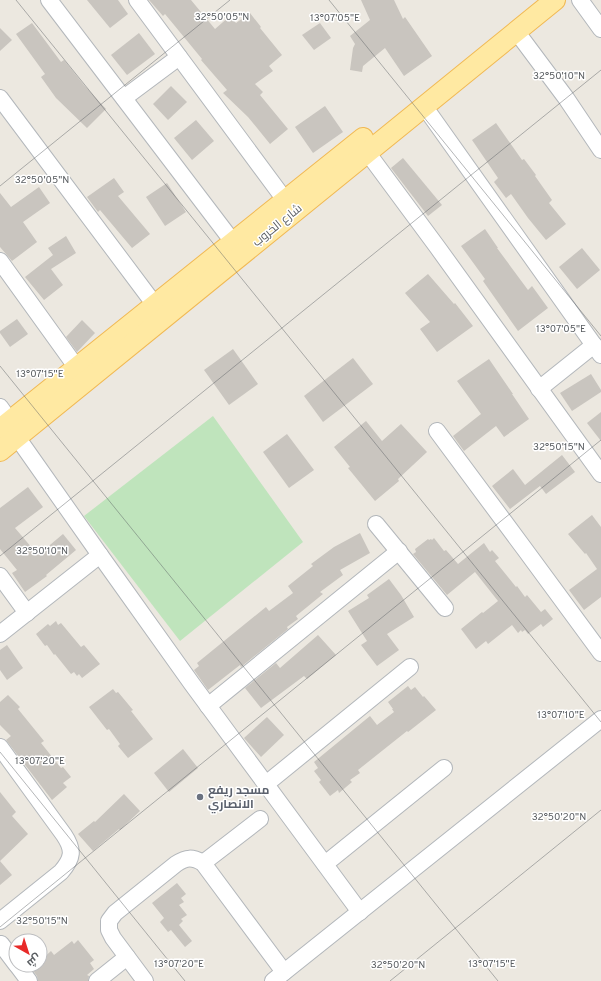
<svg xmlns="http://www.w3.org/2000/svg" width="601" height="981" viewBox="0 0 601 981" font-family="Overpass,Cairo,sans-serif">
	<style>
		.green { fill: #bfe4bc }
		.building { fill: #c9c5bf }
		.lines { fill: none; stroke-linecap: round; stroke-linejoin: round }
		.minor-casing { stroke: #b3b7bb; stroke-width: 18 }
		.major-casing { stroke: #f1b954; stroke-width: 22 }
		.minor { stroke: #fff; stroke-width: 16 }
		.major { stroke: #ffe9a2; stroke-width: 20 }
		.ticks { fill: none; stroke: #595d61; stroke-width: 1; stroke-opacity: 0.45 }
		.worship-dot { fill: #6b7280; stroke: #fff; stroke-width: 1.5 }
		.labels { text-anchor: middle; stroke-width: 3; stroke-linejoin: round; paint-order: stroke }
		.street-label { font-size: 12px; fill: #595d61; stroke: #fff }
		.worship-label { font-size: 12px; font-weight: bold; fill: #5b616d; stroke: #fff; text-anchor: start }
		.ticks-label { font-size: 10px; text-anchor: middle; fill: #595d61; stroke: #fff; stroke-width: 3; stroke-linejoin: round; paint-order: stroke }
	</style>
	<rect width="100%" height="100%" fill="#ece8e0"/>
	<path class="green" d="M213,416L303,542L180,641L84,516Z"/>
	<g class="building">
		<path d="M87,0H118L128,14L110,28Z"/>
		<path d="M149,0H191L215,29L230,16L236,23L250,13L261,27L260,28L282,55L269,66L273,71L255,84L263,92L260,95L288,129L270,144L248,117L223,93L227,90L201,60L202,59L165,14L163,16Z"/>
		<path d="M361,0H394L403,19L405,17L432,56L404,76L385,48L363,66L362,72L350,70L353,48L355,44L350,36L370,20Z"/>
		<path d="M32,23L61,62L64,60L84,85L106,109L87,128L56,98L41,77L45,74L16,34Z"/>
		<path d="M320,23L331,38L314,50L302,35Z"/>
		<path d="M0,28L12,40L0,51Z"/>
		<path d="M139,33L155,54L127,75L111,55Z"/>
		<path d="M171,86L187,102L168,120L153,104Z"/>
		<path d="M325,106L343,132L313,153L295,127Z"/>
		<path d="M196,120L214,141L192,160L174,138Z"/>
		<path d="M496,123L522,160L524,159L536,175L535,176L552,200L549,203L566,224L546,240L528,218L511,194L506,198L494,182L498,178L472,140Z"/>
		<path d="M403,158L442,205L428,216L391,168Z"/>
		<path d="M114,178L124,192L118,196L150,234L132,248L100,210L98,212L87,197Z"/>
		<path d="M167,183L186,212L165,226L146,197Z"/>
		<path d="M39,187L50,203L23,222L37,242L12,261L0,247V193L11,207Z"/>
		<path d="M485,229L498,248H497L528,290L532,286L548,308L518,331L483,281L485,279L461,246Z"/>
		<path d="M66,236L76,253L51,269L63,285L44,300L25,277L53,255L48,248Z"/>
		<path d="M582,248L600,270L577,289L559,267Z"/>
		<path d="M428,274L454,304L455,303L473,326L437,352L420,329L430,322L405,293Z"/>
		<path d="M17,319L28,334L10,347L0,333V331Z"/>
		<path d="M82,320L95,333L77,352L66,337Z"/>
		<path d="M233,349L258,384L229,405L204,370Z"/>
		<path d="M353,358L373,384L323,422L304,396Z"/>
		<path d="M489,359L513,394H512L529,419L504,437L496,426L464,451L453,436L481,414L457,381Z"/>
		<path d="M591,374L601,390V392L572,411L560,393Z"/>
		<path d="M601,412V441L587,423Z"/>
		<path d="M366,421L382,441L401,424L427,452L398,479L399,481L375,501L348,468L350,467L334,447Z"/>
		<path d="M287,434L314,470L289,488L263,452Z"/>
		<path d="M562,455L575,472L546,494L540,486L510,509L492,486L513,469L525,485Z"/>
		<path d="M28,487L43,507L15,528L38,555L63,534L76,550L46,575L47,576L25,592L12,573L17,570L0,549V508Z"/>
		<path d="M592,515L601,527V597L584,610L569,590L597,569L586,553L585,554L568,534Z"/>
		<path d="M360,533L370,553L340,570L343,575L320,592L323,594L296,616L298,619L287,627L288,629L241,667L240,665L208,690L194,670L199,666L197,663L266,607L269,611L293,593L288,586L313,566L311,564L334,547Z"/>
		<path d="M434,538L444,551L446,550L458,564L484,543L490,552L492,550L499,558L495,561L516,587L517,586L525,597L527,595L541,612L545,609L553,619L543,627L541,624L528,634L525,630L522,632L521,630L518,633L512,625L488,644L486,641L476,649L461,629L482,612L483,613L498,601L475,572L447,595L413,554L416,552L415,549L428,539L429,540L431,539L432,540Z"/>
		<path d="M389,579L401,595L414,617L387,634L399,650L377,666L361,645L367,641L348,611L369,598L367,595Z"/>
		<path d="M56,621L58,625L61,623L81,647L84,645L100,664L82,678L79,674L77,676L74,672L71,674L55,654L54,655L47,645L45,646L36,634L48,624L50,626Z"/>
		<path d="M318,635L336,655L307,679L304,676L261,708L245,688L276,663L280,668Z"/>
		<path d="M7,645L23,668L7,680L0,670V650Z"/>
		<path d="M408,686L411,690L415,687L423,697L424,696L436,710L408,732L407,731L358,770L360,773L350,780L352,782L339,793L338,790L330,796L319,782L321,780L314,771L318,768L314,762L370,716L377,725L394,712L392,709H393L388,702Z"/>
		<path d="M113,689L116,693L118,692L133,710L131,711L153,739L128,758L118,746L120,744L109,729L107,730L89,707Z"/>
		<path d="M8,695L20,707L18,709L44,741L41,743L61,768L63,767L71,777L63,783L67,787L52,800L6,740L11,736L0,725V702Z"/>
		<path d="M267,717L284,735L261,757L244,738Z"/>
		<path d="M183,749L198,768L169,792L154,773Z"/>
		<path d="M0,792L16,812L12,816L28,834L0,861L12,875L0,885Z"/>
		<path d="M124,794L140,811L120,830L119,829L93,851L78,834L94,821L95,822Z"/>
		<path d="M177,883L186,894L181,898L184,902L179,905L187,915L181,919L183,921L179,925L192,941L185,947L171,930L168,932L160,922L164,918L152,903Z"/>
		<path d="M78,940L94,960L90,963L94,969L87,975L89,976L88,981H38L37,976L31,968L34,965H40V961L51,951L54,955L72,941L74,944Z"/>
	</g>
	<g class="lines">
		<g class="minor-casing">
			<g id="minor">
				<path d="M49,0L233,242"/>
				<path d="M137,0L285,200"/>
				<path d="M580,0L601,29"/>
				<path d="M516,31L566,98L601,150"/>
				<path d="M0,98L155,305"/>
				<path d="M124,98L179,57"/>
				<path d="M424,106L601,355"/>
				<path d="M367,152L438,248L601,474"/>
				<path d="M0,261L77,368"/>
				<path d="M539,389L594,345"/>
				<path d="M0,407L10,421"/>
				<path d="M437,431L526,551L601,653"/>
				<path d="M17,437L100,555L192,684L360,912"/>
				<path d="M376,524L445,608"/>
				<path d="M0,576L27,613"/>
				<path d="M0,634L100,555"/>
				<path d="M208,706L399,551"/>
				<path d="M0,747L64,835C74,850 73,858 61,872L0,921"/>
				<path d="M266,784L410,667"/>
				<path d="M203,863L260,819"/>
				<path d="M325,864L444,768"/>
				<path d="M1,944L16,964"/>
				<path d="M17,965L29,981"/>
				<path d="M97,981L127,957"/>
				<path d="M145,981L113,938L109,930V921L115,913L176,864C187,857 192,857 203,863L284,972"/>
				<path d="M273,981L601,719"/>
			</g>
		</g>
		<g class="major-casing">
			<g id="major">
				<path d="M0,429L363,138"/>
				<path d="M0,451L555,0"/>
			</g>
		</g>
		<use href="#minor" class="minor"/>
		<use href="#major" class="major"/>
	</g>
	<path class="ticks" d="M16,0L601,722M329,0L601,336M0,186L230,0M0,366L498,981M0,556L601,70M0,752L185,981M0,927L601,440M390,981L601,810"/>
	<circle class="worship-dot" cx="200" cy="797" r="4"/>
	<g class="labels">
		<g class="street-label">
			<text transform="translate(277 225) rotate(-39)" y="4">شارع الخروب</text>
		</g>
		<g class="worship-label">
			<text x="208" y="794">مسجد ريفع<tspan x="208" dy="14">الانصاري</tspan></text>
		</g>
	</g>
	<g class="ticks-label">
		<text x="222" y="20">32°50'05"N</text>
		<text x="335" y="21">13°07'05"E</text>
		<text x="559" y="79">32°50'10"N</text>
		<text x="42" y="183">32°50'05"N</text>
		<text x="561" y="332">13°07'05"E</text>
		<text x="40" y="377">13°07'15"E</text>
		<text x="559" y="450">32°50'15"N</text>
		<text x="42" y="554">32°50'10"N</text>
		<text x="561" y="718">13°07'10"E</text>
		<text x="40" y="764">13°07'20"E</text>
		<text x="559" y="820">32°50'20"N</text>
		<text x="42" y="924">32°50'15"N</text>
		<text x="179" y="967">13°07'20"E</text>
		<text x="492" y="967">13°07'15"E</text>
		<text x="398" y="968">32°50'20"N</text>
	</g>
	<g transform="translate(28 953) rotate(141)"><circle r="19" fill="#ffffff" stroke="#bdbec0"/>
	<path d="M0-3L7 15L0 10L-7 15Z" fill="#e82a29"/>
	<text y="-6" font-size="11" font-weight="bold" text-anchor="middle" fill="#595d61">ش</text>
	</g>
</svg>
